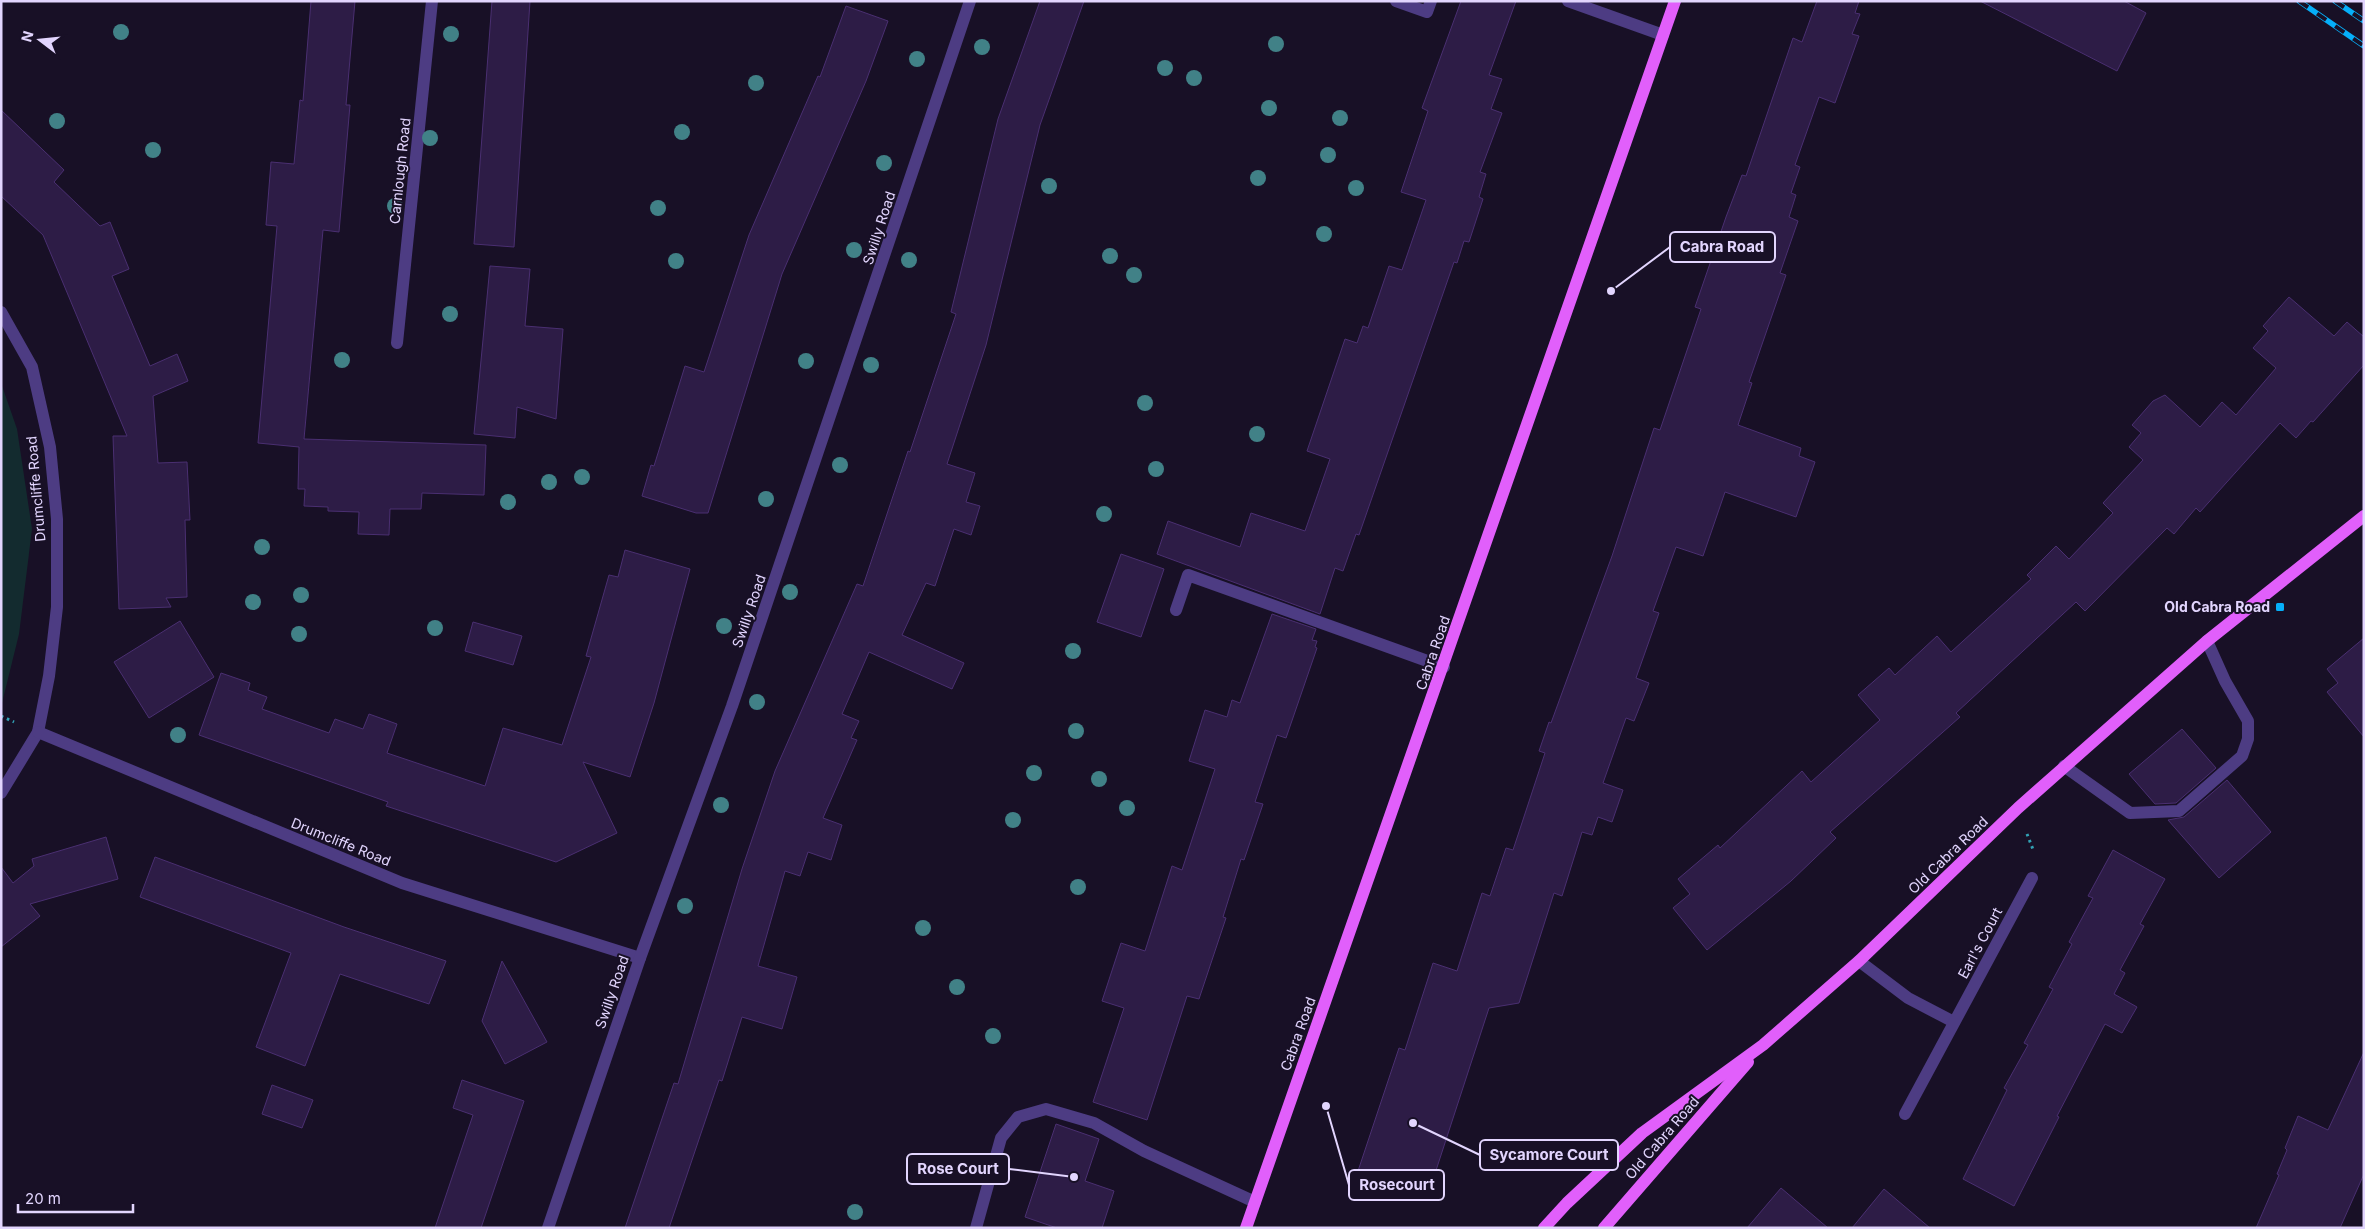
<svg xmlns="http://www.w3.org/2000/svg" width="2365" height="1229" viewBox="0 0 2365 1229" font-family="Inter,sans-serif">
	<style>
		.green { fill: #132b2f }
		.building { fill: #2d1c46; stroke: #4a2f71 }
		.lines { fill: none; stroke-linecap: round; stroke-linejoin: round }
		.path { stroke: #32a2b5; stroke-width: 3; stroke-dasharray: 2.5 4; stroke-linecap: butt }
		.minor { stroke: #4d3c83; stroke-width: 12 }
		.major { stroke: #e15ffb; stroke-width: 12 }
		.rail-casing { stroke: #06aff9; stroke-width: 5.5 }
		.rail { stroke: #181026; stroke-width: 4; stroke-dasharray: 11; stroke-linecap: butt }
		.tree { fill: #418187 }
		.poi-dot { fill: #06aff9; stroke: #181026; stroke-width: 2 }
		.labels { text-anchor: middle; stroke-width: 4; stroke-linejoin: round; paint-order: stroke }
		.street-label { font-size: 14px; fill: #e2d5fe; stroke: #181026 }
		.poi-label { font-size: 14px; font-weight: bold; fill: #e2d5fe; stroke: #181026; text-anchor: end }
		.leader { fill: none; stroke: #e2d5fe; stroke-width: 2 }
		.callout-dot { fill: #e2d5fe; stroke: #181026; stroke-width: 2 }
		.callout { fill: #181026; stroke: #e2d5fe; stroke-width: 2 }
		.callout-label { font-size: 15px; text-anchor: middle; font-weight: bold; fill: #e2d5fe }
	</style>
	<rect width="100%" height="100%" fill="#181026"/>
	<path class="green" d="M1,383L17,429L32,529L19,634L1,707Z"/>
	<g class="building">
		<path d="M311,1H355L346,105H350L339,232L323,230L304,439L486,445L484,495L422,493L421,509H390L389,535L358,534L359,512L328,511V507L304,506L305,489H298L299,447L258,443L277,226L266,225L271,162L294,164L300,100L303,101Z"/>
		<path d="M492,1H530L514,247L474,244Z"/>
		<path d="M1040,1H1084L1040,125L986,345L947,464L975,473L966,502L980,506L971,535L954,529L935,586L926,583L902,635L964,663L952,689L869,652L842,714L859,721L851,738L857,740L823,818L842,825L831,860L808,852L800,876L785,871L758,966L797,977L782,1029L742,1017L722,1081L719,1080L669,1228H625L674,1083L678,1084L742,869L775,771L857,584L863,586L908,451L910,452L956,314L951,312L998,119Z"/>
		<path d="M1461,1H1516L1489,75L1502,79L1491,109L1502,113L1480,172L1486,174L1479,197L1483,199L1469,242L1464,241L1457,263L1454,262L1359,535L1356,534L1343,571L1335,568L1320,614L1157,554L1168,521L1240,547L1251,513L1305,531L1330,459L1307,451L1345,339L1357,343L1363,326L1368,328L1389,266L1402,270L1426,200L1401,192L1428,111L1422,108Z"/>
		<path d="M1817,1H1859L1855,13L1860,14L1852,34L1859,36L1835,103L1819,97L1795,165L1800,167L1791,193L1796,195L1789,217L1798,221L1780,273L1786,275L1749,382L1752,383L1738,425L1801,448L1799,456L1815,462L1796,517L1725,492L1703,556L1676,547L1653,611L1659,613L1636,678L1649,683L1634,721L1626,718L1603,783L1623,790L1612,822L1598,817L1592,835L1582,832L1562,896L1554,893L1519,1003L1489,1008L1427,1198L1357,1174L1399,1048L1405,1050L1433,963L1457,971L1482,893L1490,896L1506,848L1513,850L1545,753L1539,751L1549,722L1551,723L1612,556L1654,428L1660,430L1701,309L1695,307L1726,217L1742,175L1746,176L1793,38L1802,42Z"/>
		<path d="M1980,1H2124L2146,13L2117,71Z"/>
		<path d="M846,6L888,21L866,81L782,274L708,513H696L642,496L651,465L654,466L685,366L704,372L749,235L818,76L820,77Z"/>
		<path d="M1,110L64,170L54,182L100,226L110,222L129,269L112,276L150,366L177,354L188,381L153,396L158,463L187,462L190,520H185L187,597L166,598L171,607L119,609L113,436H127L43,235L1,196Z"/>
		<path d="M490,266L530,269L525,326L563,329L556,419L517,407L515,438L474,434Z"/>
		<path d="M2289,297L2334,336L2347,322L2364,337V365L2313,422L2311,421L2296,438L2280,423L2200,512L2196,508L2174,534L2167,528L2085,611L2076,602L1956,713L1960,717L1830,832L1836,838L1791,881L1707,950L1673,908L1690,894L1678,879L1718,845L1720,848L1802,771L1811,782L1880,720L1858,695L1889,668L1895,675L1937,636L1951,652L2031,579L2027,575L2056,546L2069,559L2113,513L2103,503L2143,460L2129,447L2141,433L2132,425L2153,401L2165,395L2200,427L2222,402L2236,415L2276,368L2253,348L2268,331L2263,326Z"/>
		<path d="M625,550L690,569L654,703L630,777L583,762L617,833L556,862L386,806L388,802L199,735L221,673L250,683L248,690L267,697L262,709L329,733L335,719L363,729L369,714L397,724L387,753L485,786L503,728L562,745L591,657L586,656L609,575L618,577Z"/>
		<path d="M1121,554L1164,569L1141,637L1097,622Z"/>
		<path d="M1272,614L1316,629L1312,640L1317,641L1315,647L1317,648L1286,738L1277,735L1255,802L1263,804L1244,860L1241,859L1223,917L1226,918L1199,999L1187,996L1147,1120L1093,1102L1124,1008L1102,1001L1121,943L1145,951L1172,866L1182,870L1215,769L1189,761L1205,710L1227,717L1232,700L1240,703Z"/>
		<path d="M180,621L214,677L149,718L114,662Z"/>
		<path d="M473,622L522,636L513,665L465,651Z"/>
		<path d="M2364,638V737L2327,692L2338,683L2327,669Z"/>
		<path d="M2182,729L2216,768L2176,803L2155,804L2129,774Z"/>
		<path d="M2227,780L2271,832L2219,878L2168,820L2184,817Z"/>
		<path d="M106,837L118,879L30,904L40,916L1,947V867L13,883L34,866L32,859Z"/>
		<path d="M2113,850L2165,879L2140,924L2144,926L2120,970L2125,973L2114,994L2137,1007L2122,1033L2105,1024L2057,1116L2059,1117L2014,1206L1963,1179L2007,1090L2004,1088L2028,1045L2024,1043L2053,989L2049,987L2072,944L2069,942L2093,898L2088,896Z"/>
		<path d="M155,857L344,927L446,961L429,1004L340,974L305,1066L256,1047L291,953L140,897Z"/>
		<path d="M502,961L547,1042L505,1064L482,1021Z"/>
		<path d="M2364,1052V1174L2340,1228H2256L2279,1175L2277,1174L2287,1150L2285,1148L2298,1116L2328,1130Z"/>
		<path d="M462,1080L524,1101L481,1228H435L473,1115L453,1108Z"/>
		<path d="M272,1085L313,1100L302,1128L262,1114Z"/>
		<path d="M1056,1124L1099,1139L1085,1181L1114,1191L1102,1228H1057L1025,1217Z"/>
		<path d="M1781,1188L1828,1228H1747Z"/>
		<path d="M1884,1189L1930,1228H1852Z"/>
	</g>
	<g class="lines">
		<g class="path">
			<path d="M1,716L14,722"/>
			<path d="M2027,834L2034,852"/>
		</g>
		<g class="minor">
			<path d="M1396,1L1427,12L1431,1"/>
			<path d="M1568,1L1663,35"/>
			<path d="M1,312L32,367L50,447L57,519V607L49,676L38,732L1,793"/>
			<path d="M397,343L432,1"/>
			<path d="M1176,610L1188,575L1444,667"/>
			<path d="M38,732L402,883L640,958"/>
			<path d="M2064,766L2130,813L2179,811L2242,756L2248,739V721L2225,681L2207,641"/>
			<path d="M1859,961L1908,998L1954,1022"/>
			<path d="M1905,1114L2032,878"/>
			<path d="M548,1228L640,958L732,706L970,1"/>
			<path d="M976,1228L1001,1138L1018,1117L1046,1109L1094,1123L1144,1151L1255,1202"/>
		</g>
		<g class="major">
			<path d="M1246,1228L1675,1"/>
			<path d="M1544,1228L1567,1203L1642,1133L1763,1045L1859,961L2018,808L2207,641L2364,516"/>
			<path d="M1604,1228L1748,1062"/>
		</g>
		<g class="rail-casing">
			<g id="rail">
				<path d="M2299,1L2364,46"/>
				<path d="M2335,1L2364,21"/>
			</g>
		</g>
		<use href="#rail" class="rail"/>
	</g>
	<g class="tree">
		<circle cx="121" cy="32" r="8"/>
		<circle cx="451" cy="34" r="8"/>
		<circle cx="1276" cy="44" r="8"/>
		<circle cx="982" cy="47" r="8"/>
		<circle cx="917" cy="59" r="8"/>
		<circle cx="1165" cy="68" r="8"/>
		<circle cx="1194" cy="78" r="8"/>
		<circle cx="756" cy="83" r="8"/>
		<circle cx="1269" cy="108" r="8"/>
		<circle cx="1340" cy="118" r="8"/>
		<circle cx="57" cy="121" r="8"/>
		<circle cx="682" cy="132" r="8"/>
		<circle cx="430" cy="138" r="8"/>
		<circle cx="153" cy="150" r="8"/>
		<circle cx="1328" cy="155" r="8"/>
		<circle cx="884" cy="163" r="8"/>
		<circle cx="1258" cy="178" r="8"/>
		<circle cx="1049" cy="186" r="8"/>
		<circle cx="1356" cy="188" r="8"/>
		<circle cx="395" cy="206" r="8"/>
		<circle cx="658" cy="208" r="8"/>
		<circle cx="1324" cy="234" r="8"/>
		<circle cx="854" cy="250" r="8"/>
		<circle cx="1110" cy="256" r="8"/>
		<circle cx="909" cy="260" r="8"/>
		<circle cx="676" cy="261" r="8"/>
		<circle cx="1134" cy="275" r="8"/>
		<circle cx="450" cy="314" r="8"/>
		<circle cx="342" cy="360" r="8"/>
		<circle cx="806" cy="361" r="8"/>
		<circle cx="871" cy="365" r="8"/>
		<circle cx="1145" cy="403" r="8"/>
		<circle cx="1257" cy="434" r="8"/>
		<circle cx="840" cy="465" r="8"/>
		<circle cx="1156" cy="469" r="8"/>
		<circle cx="582" cy="477" r="8"/>
		<circle cx="549" cy="482" r="8"/>
		<circle cx="766" cy="499" r="8"/>
		<circle cx="508" cy="502" r="8"/>
		<circle cx="1104" cy="514" r="8"/>
		<circle cx="262" cy="547" r="8"/>
		<circle cx="790" cy="592" r="8"/>
		<circle cx="301" cy="595" r="8"/>
		<circle cx="253" cy="602" r="8"/>
		<circle cx="724" cy="626" r="8"/>
		<circle cx="435" cy="628" r="8"/>
		<circle cx="299" cy="634" r="8"/>
		<circle cx="1073" cy="651" r="8"/>
		<circle cx="757" cy="702" r="8"/>
		<circle cx="1076" cy="731" r="8"/>
		<circle cx="178" cy="735" r="8"/>
		<circle cx="1034" cy="773" r="8"/>
		<circle cx="1099" cy="779" r="8"/>
		<circle cx="721" cy="805" r="8"/>
		<circle cx="1127" cy="808" r="8"/>
		<circle cx="1013" cy="820" r="8"/>
		<circle cx="1078" cy="887" r="8"/>
		<circle cx="685" cy="906" r="8"/>
		<circle cx="923" cy="928" r="8"/>
		<circle cx="957" cy="987" r="8"/>
		<circle cx="993" cy="1036" r="8"/>
		<circle cx="855" cy="1212" r="8"/>
	</g>
	<rect class="poi-dot" x="2275" y="602" width="10" height="10" rx="2.5"/>
	<g class="labels">
		<g class="street-label">
			<text transform="translate(400 171) rotate(-84)" y="5">Carnlough Road</text>
			<text transform="translate(879 228) rotate(-72)" y="5">Swilly Road</text>
			<text transform="translate(36 489) rotate(-95)" y="5">Drumcliffe Road</text>
			<text transform="translate(749 611) rotate(-71)" y="5">Swilly Road</text>
			<text transform="translate(1433 653) rotate(-71)" y="5">Cabra Road</text>
			<text transform="translate(341 842) rotate(22)" y="5">Drumcliffe Road</text>
			<text transform="translate(1948 855) rotate(-44)" y="5">Old Cabra Road</text>
			<text transform="translate(1980 943) rotate(-62)" y="5">Earl's Court</text>
			<text transform="translate(612 992) rotate(-71)" y="5">Swilly Road</text>
			<text transform="translate(1298 1034) rotate(-70)" y="5">Cabra Road</text>
			<text transform="translate(1662 1138) rotate(-49)" y="5">Old Cabra Road</text>
		</g>
		<g class="poi-label">
			<text x="2270" y="612">Old Cabra Road</text>
		</g>
	</g>
	<path class="leader" d="M1611 291L1670 247M1413 1123L1480 1155M1074 1177L1009 1169M1326 1106L1349 1185"/>
	<g class="callout-dot">
		<circle cx="1611" cy="291" r="5"/>
		<circle cx="1413" cy="1123" r="5"/>
		<circle cx="1074" cy="1177" r="5"/>
		<circle cx="1326" cy="1106" r="5"/>
	</g>
	<g class="callout">
		<rect x="1670" y="232" width="105" height="30" rx="5"/>
		<rect x="1480" y="1140" width="138" height="30" rx="5"/>
		<rect x="907" y="1154" width="102" height="30" rx="5"/>
		<rect x="1349" y="1170" width="95" height="30" rx="5"/>
	</g>
	<g class="callout-label">
		<text x="1722" y="252">Cabra Road</text>
		<text x="1549" y="1160">Sycamore Court</text>
		<text x="958" y="1174">Rose Court</text>
		<text x="1397" y="1190">Rosecourt</text>
	</g>
	<rect width="2365" height="1229" fill="none" stroke="#e2d5fe" stroke-width="5"/>
	<g transform="translate(40 40) rotate(286)" stroke="#181026" stroke-width="4" paint-order="stroke">
	<path d="M0-4L9 19L0 12L-9 19Z" fill="#e2d5fe"/>
	<text y="-8" font-size="14" font-weight="bold" text-anchor="middle" fill="#e2d5fe">N</text>
	</g>
	<path d="M18 1204v8h115v-8" fill="none" stroke="#e2d5fe" stroke-width="2.5"/>
	<text x="25" y="1204" font-size="15" fill="#e2d5fe" stroke="#181026" stroke-width="4" paint-order="stroke">20 m</text>
</svg>
